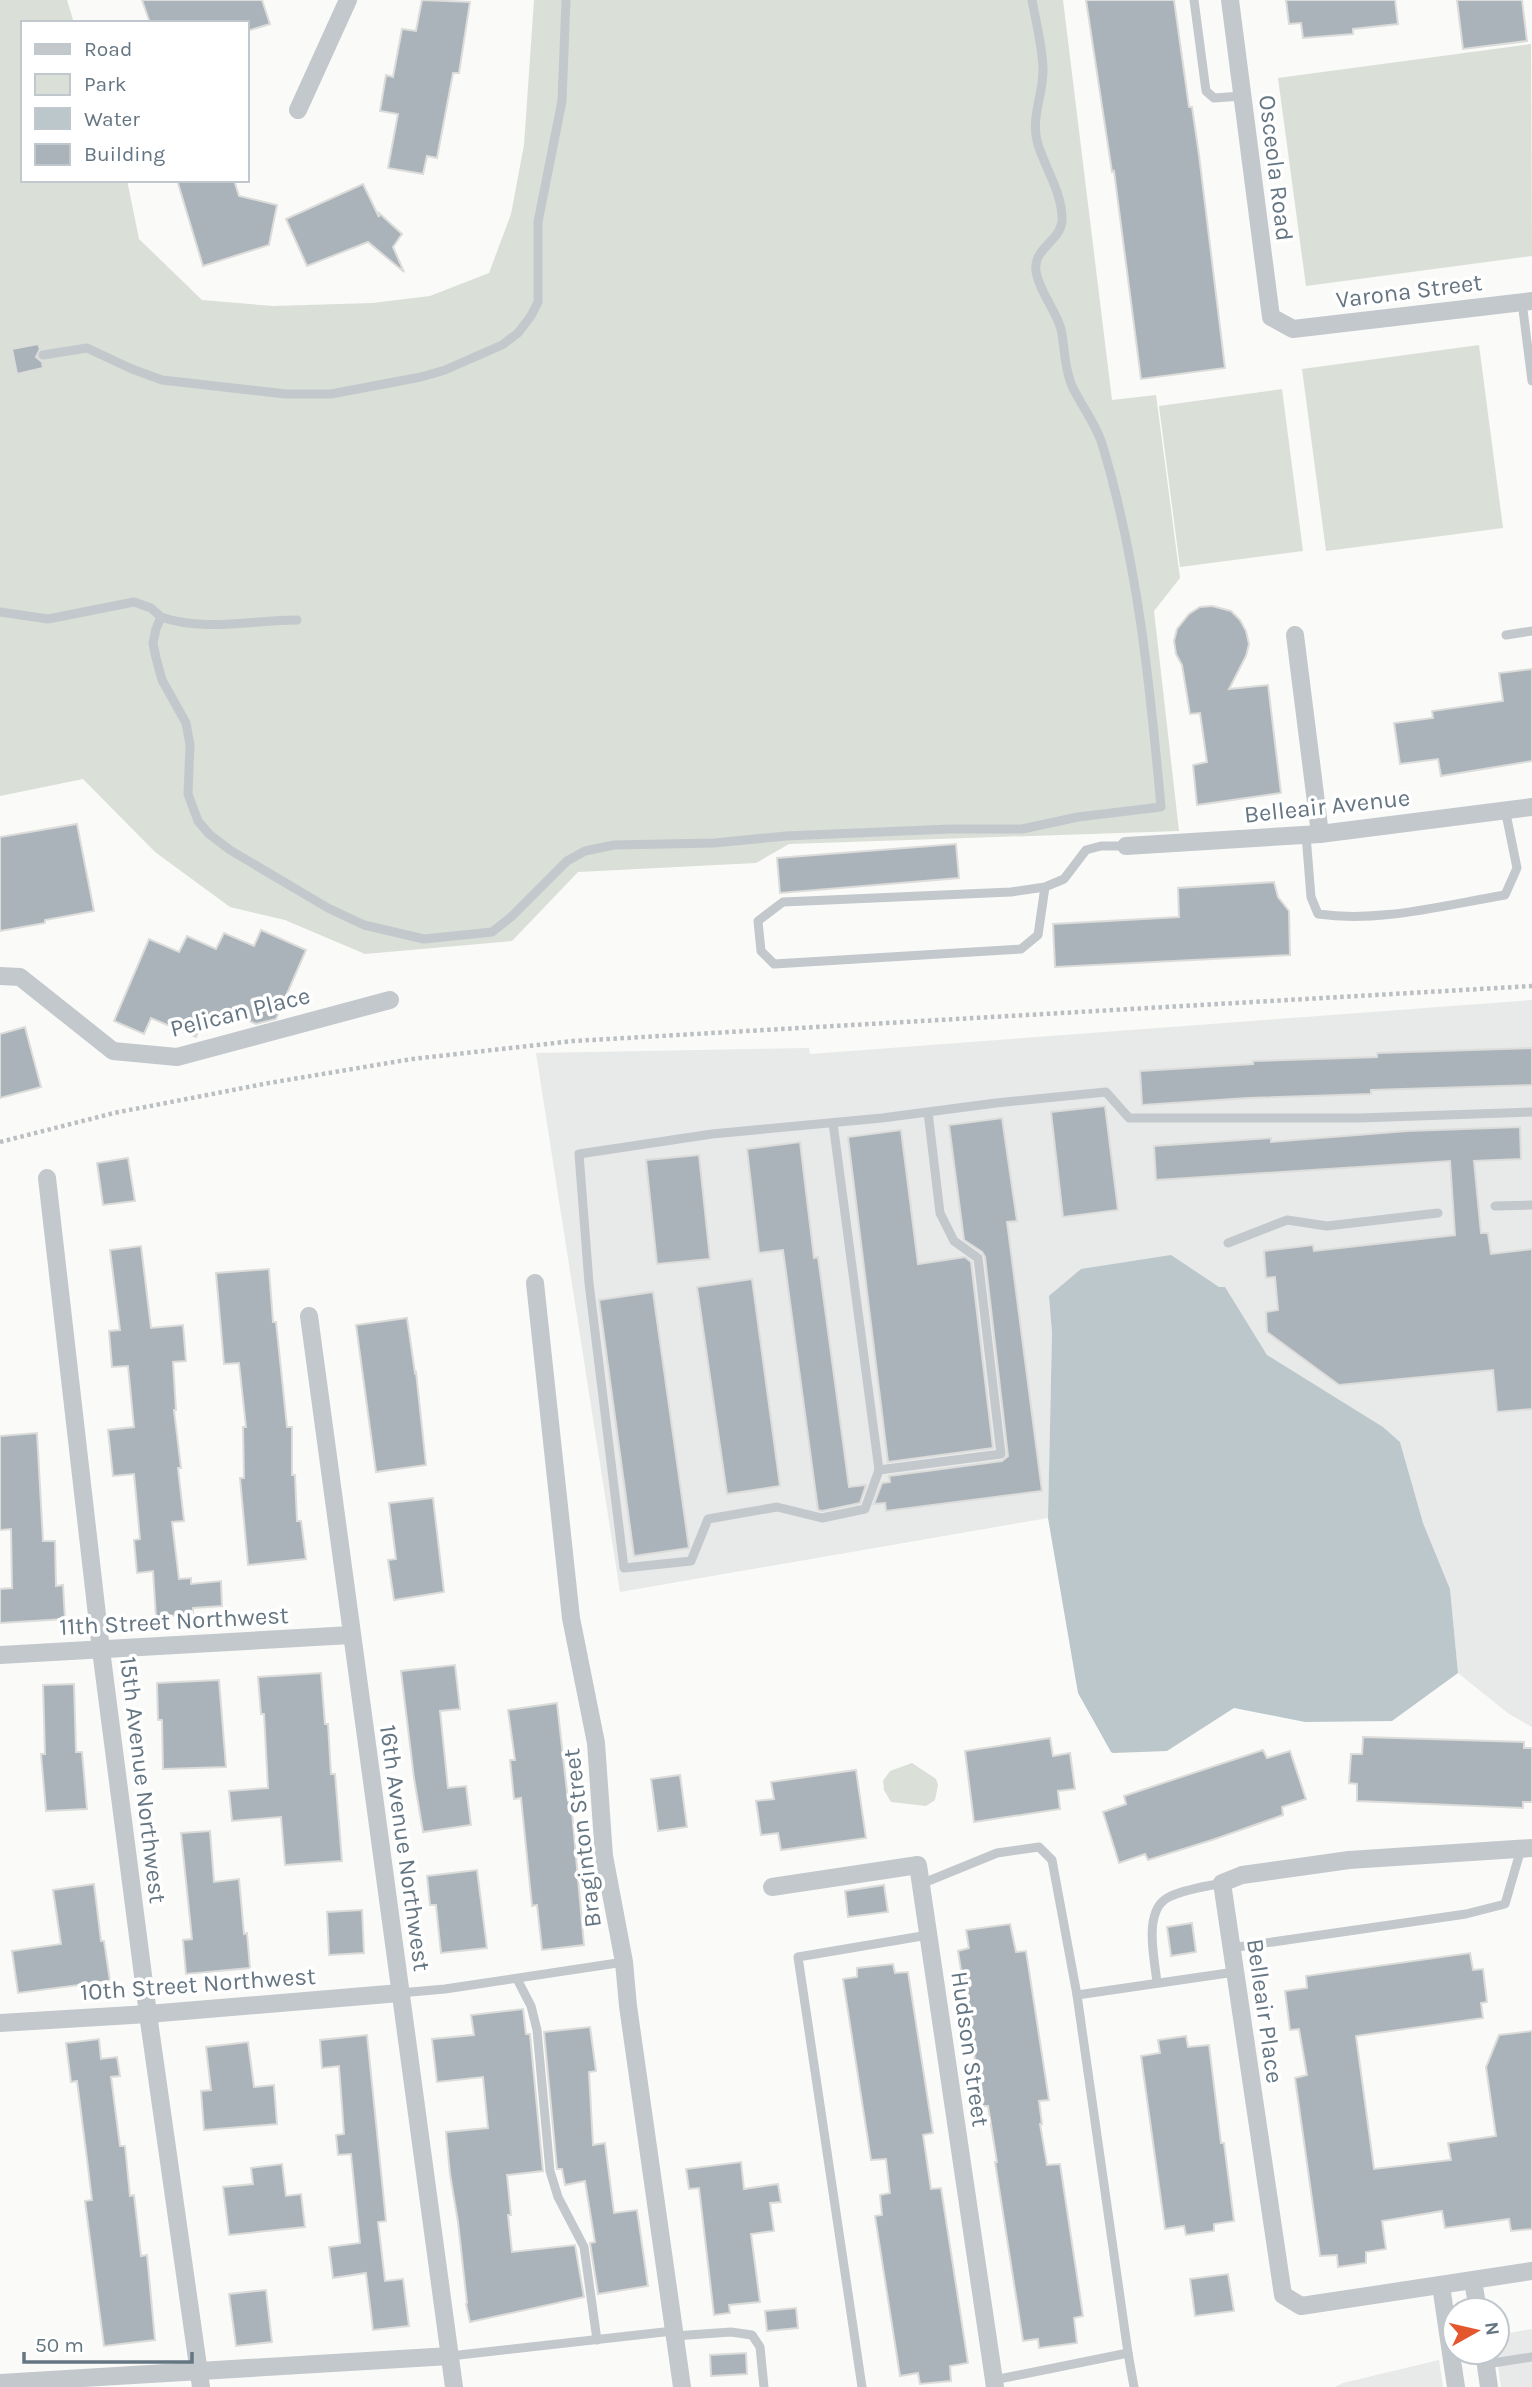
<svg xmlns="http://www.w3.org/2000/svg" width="1532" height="2387" viewBox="0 0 1532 2387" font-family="Karla,sans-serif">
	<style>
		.built { fill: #e8e9e9 }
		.green { fill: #dadfd7 }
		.water { fill: #bbc7cb }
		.building { fill: #aab3b9; stroke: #dcdcda; stroke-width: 2 }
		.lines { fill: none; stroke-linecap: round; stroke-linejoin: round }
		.path { stroke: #bbbfc2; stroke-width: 4.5; stroke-dasharray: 3.5 3.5; stroke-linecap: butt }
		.lane { stroke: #c3c8cc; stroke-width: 9 }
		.street { stroke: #c3c8cc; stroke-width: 18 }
		.labels { text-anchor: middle; stroke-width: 7; stroke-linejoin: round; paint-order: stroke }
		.street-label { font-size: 24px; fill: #657683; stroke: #fff }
	</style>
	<rect width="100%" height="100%" fill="#fafaf8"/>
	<g class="built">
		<path d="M1532,1000V1727L1509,1714L1458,1673L1450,1589L1423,1523L1400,1442L1383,1427L1267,1355L1225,1288L1049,1296L1052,1333L1048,1518L620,1592L536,1053L809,1048L810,1054Z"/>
		<path d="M1532,2329V2387H1501L1496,2352L1497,2335Z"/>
		<path d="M1439,2360L1443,2387H1335L1343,2383Z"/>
	</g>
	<g class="green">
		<path d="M0,0H67L74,23H23V180H127L139,239L202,300L273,306L372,303L430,296L489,273L511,214L524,145L534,0H1063L1112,400L1156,395L1180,578L1154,611L1179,831L789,844L756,863L578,872L512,941L365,954L285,920L230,907L155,852L83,779L0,796Z"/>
		<path d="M1531,44L1532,256L1306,286L1278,78Z"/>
		<path d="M1479,345L1503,528L1326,551L1302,369Z"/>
		<path d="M1282,389L1303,551L1180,567L1159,406Z"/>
		<path d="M912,1763L936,1779L938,1785L935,1800L926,1806L891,1802L884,1790L883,1781L890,1771Z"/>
	</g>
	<path class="water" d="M1171,1255L1219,1287H1225L1267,1355L1383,1427L1400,1442L1423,1523L1450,1589L1458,1673L1392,1721L1305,1722L1234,1708L1167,1751L1113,1753L1111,1752L1078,1693L1048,1518L1052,1333L1049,1296L1081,1269Z"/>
	<g class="building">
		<path d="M142,0H262L270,24L247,31V23H150Z"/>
		<path d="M422,0L470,2L459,73H453L437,158L427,156L423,174L388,168L398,114L380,111L386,75L393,77L402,29L416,31Z"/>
		<path d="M1086,0H1174L1189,107H1192L1199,155L1225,368L1141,379L1114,171L1112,172Z"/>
		<path d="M1286,0H1395L1398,24L1353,29V34L1303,38L1301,23L1289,24Z"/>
		<path d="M1457,0H1522L1527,41L1463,49Z"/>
		<path d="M177,180H234L239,196L277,205L269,245L203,266Z"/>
		<path d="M363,184L379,217V213L402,234L393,247L404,272L368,242L307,266L286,219Z"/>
		<path d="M38,344L40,349L36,357L42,362L43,368L17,374L12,349Z"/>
		<path d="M1212,606L1231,611L1240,620L1246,631L1249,644L1246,656L1229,689L1268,685L1281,793L1197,805L1193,765L1207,762L1200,713L1190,714L1182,665L1176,654L1174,641L1177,629L1189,614L1200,607Z"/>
		<path d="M1532,669V761L1441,776L1438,759L1400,764L1394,723L1433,718L1432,711L1503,701L1499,673Z"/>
		<path d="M77,824L94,911L45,920V923L0,931V837Z"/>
		<path d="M956,844L959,878L780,893L777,858Z"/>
		<path d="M1274,882L1278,897L1289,911L1290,955L1055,967L1053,924L1179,917L1178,888Z"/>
		<path d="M261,930L306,950L276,1019L256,1024L226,1011L219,1027L203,1021L196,1037L151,1018L144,1034L114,1021L149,939L179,952L187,936L216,949L224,933L254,946Z"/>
		<path d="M25,1027L41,1087L0,1098V1034Z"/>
		<path d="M1532,1048V1085L1371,1090V1094L1248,1098L1142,1105L1140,1071L1253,1064V1061L1377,1057V1053Z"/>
		<path d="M1105,1106L1118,1210L1063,1217L1051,1112Z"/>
		<path d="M1002,1118L1017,1221L1007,1222L1042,1491L886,1511L885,1503L874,1504L882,1483L890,1482L889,1476L1002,1461L1008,1456L985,1257L982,1252L964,1240L949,1125Z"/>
		<path d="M1520,1127L1521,1159L1474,1161L1481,1233H1488L1491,1254L1532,1249V1409L1497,1412L1493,1370L1339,1385L1267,1332L1266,1312L1278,1310L1275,1277L1266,1278L1264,1251L1313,1245L1314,1251L1455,1235L1450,1161L1156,1180L1154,1146L1271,1138V1142L1407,1131Z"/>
		<path d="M901,1130L918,1264L965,1257L971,1262L993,1448L888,1462L848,1137Z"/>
		<path d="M800,1142L814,1258L818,1257L849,1487L866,1485L860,1503L822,1511L818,1510L783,1250L759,1253L747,1149Z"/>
		<path d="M699,1155L710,1259L657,1264L646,1160Z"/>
		<path d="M128,1158L135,1201L103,1205L97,1163Z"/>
		<path d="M141,1246L151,1328L183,1325L186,1361L173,1362L176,1410H174L181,1468H178L184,1521L172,1522L179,1579L191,1578V1584L221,1581L222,1606L193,1608V1614L156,1617L153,1571L137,1573L134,1540L140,1539L134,1474L113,1476L108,1430L134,1427L128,1366L112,1367L109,1331L120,1330L110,1250Z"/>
		<path d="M269,1269L273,1322H276L287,1427H292V1475H295L297,1521H301L306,1559L248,1565L240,1478H244L243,1427H246L239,1363L224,1364L216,1273Z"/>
		<path d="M752,1279L780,1486L727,1494L697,1287Z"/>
		<path d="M653,1292L689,1548L634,1556L599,1300Z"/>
		<path d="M407,1318L415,1373L416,1372L426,1465L376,1472L356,1325Z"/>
		<path d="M37,1433L43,1541H55L56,1586L63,1585L65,1619L0,1623V1589L12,1588L11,1529L0,1530V1436Z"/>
		<path d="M433,1498L444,1592L394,1600L388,1560L396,1559L389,1503Z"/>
		<path d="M455,1665L460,1709L440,1711L448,1788L466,1786L471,1825L423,1832L414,1778L401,1671Z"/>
		<path d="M321,1673L325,1724H328L331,1774H335L342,1861L285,1865L281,1817L232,1821L229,1791L268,1788L264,1714H261L258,1677Z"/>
		<path d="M219,1680L226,1767L163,1769L162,1720H158L157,1683Z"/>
		<path d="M74,1684L76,1752H82L87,1809L46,1811L41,1754H45L43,1685Z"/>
		<path d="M557,1703L568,1801H571L584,1945L542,1950L537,1905L532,1906L521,1798L514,1799L510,1760H515L508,1710Z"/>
		<path d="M1363,1737L1524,1742V1748H1532V1802H1523V1808L1357,1801V1784L1349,1783L1351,1754H1362Z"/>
		<path d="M1050,1738L1053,1756L1070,1753L1075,1789L1058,1791L1060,1809L974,1822L965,1751Z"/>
		<path d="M1263,1750L1267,1758L1290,1751L1306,1799L1282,1807L1283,1815L1215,1839L1148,1860L1145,1854L1119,1863L1103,1812L1126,1804L1124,1796Z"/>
		<path d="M856,1770L866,1838L781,1850L778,1833L761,1835L756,1801L774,1799L771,1782Z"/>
		<path d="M680,1775L687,1827L658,1831L651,1779Z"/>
		<path d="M210,1831L214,1882L239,1879L244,1934L247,1933L250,1968L186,1974L183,1940L192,1939L181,1833Z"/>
		<path d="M477,1870L487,1948L441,1953L436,1905H430L427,1876Z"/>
		<path d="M94,1884L101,1941H104L110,1981L18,1993L12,1951L61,1944L53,1890Z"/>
		<path d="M884,1885L888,1912L848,1917L845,1891Z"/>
		<path d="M362,1910L364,1953L329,1955L327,1912Z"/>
		<path d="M1192,1923L1196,1952L1171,1956L1167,1927Z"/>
		<path d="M1010,1924L1016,1952L1026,1951L1049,2100L1039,2101L1042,2124H1040L1047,2165L1060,2164L1083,2316L1074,2318L1077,2343L1039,2348L1038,2339L1023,2341L995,2162H997L988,2106H982L958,1951L969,1948L966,1930Z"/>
		<path d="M1470,1953L1473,1970L1483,1969L1487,2002L1481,2003L1483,2018L1356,2036L1374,2169L1451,2160L1448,2143L1496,2136L1486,2067L1499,2035L1532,2031V2229L1511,2231L1509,2219L1445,2228L1442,2211L1382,2221L1386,2249L1366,2252V2263L1338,2267L1337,2255L1320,2256L1295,2078L1307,2075L1299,2029L1290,2030L1285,1991L1307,1988L1306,1976Z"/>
		<path d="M893,1964L895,1973L908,1972L933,2133L923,2135L931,2189L941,2188L968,2363L950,2366L951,2381L920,2384L918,2373L900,2376L875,2216L882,2215L880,2195L890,2193L886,2159L871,2160L843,1979L857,1977V1968Z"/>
		<path d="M523,2009L526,2034H530L543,2171L507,2175L511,2215H508L512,2252L575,2245L584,2297L470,2322L466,2304L467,2303L458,2222L450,2174L446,2132L488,2128L483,2077L437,2082L432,2039L474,2035L471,2015Z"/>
		<path d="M590,2027L596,2071L589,2072L593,2145L605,2143L614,2213L637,2210L648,2286L598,2294L590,2243L595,2242L585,2181L565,2185L562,2169H557L544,2032Z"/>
		<path d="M367,2035L386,2221L378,2222L385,2281L403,2279L409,2326L373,2330L366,2273L333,2278L329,2247L360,2243L351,2154L338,2155L336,2135L344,2134L339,2066L322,2068L320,2040Z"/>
		<path d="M1186,2036L1188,2047L1209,2045L1221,2143H1224L1234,2221L1214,2224V2231L1186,2235L1184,2226L1165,2229L1141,2056L1160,2053L1158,2040Z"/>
		<path d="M99,2039L101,2059L117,2057L120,2076L111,2077L120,2146H125L130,2196L134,2195L141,2256L147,2255L155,2340L104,2346L85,2201L92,2200L86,2151L77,2081L71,2082L66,2043Z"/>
		<path d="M248,2042L254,2087L274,2085L277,2124L204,2130L201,2091L211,2090L206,2047Z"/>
		<path d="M741,2162L744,2189L778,2184L781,2202L770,2203L774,2231L751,2234L760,2302L729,2305L730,2313L714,2315L699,2188L689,2189L686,2169Z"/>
		<path d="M282,2164L286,2196L301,2194L305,2227L229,2235L223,2187L253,2184L251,2168Z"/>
		<path d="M1228,2274L1234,2311L1195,2316L1190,2279Z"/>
		<path d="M266,2290L272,2342L236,2346L229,2294Z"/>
		<path d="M796,2308L798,2328L767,2331L765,2311Z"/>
		<path d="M746,2353L747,2374L711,2376L710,2355Z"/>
	</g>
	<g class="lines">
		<path class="path" d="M0,1142L114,1113L269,1083L412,1059L573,1041L1532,986"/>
		<g class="lane">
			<path d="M1194,0L1206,91L1214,98L1242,96"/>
			<path d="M1522,302L1532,381"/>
			<path d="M43,355L87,348L132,369L162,380L286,394H331L421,377L445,370L502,345L518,333L531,316L538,302V222L562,101L566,0"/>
			<path d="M0,612L48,619L134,602L151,608L161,617L156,629L153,643L156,658L162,680L186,723L190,745L188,794L198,821L209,834L230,850L328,908L364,925L424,939L492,932L511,917L567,861L585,851L614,845L714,843L786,836L950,829H1022L1078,817L1161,807C1150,686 1138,564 1103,447C1097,425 1082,407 1072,386C1064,368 1065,348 1061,329C1056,311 1042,295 1037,276C1029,249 1060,243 1062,221C1063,193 1044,167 1037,141C1031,116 1044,92 1043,68C1042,45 1036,22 1032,0"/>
			<path d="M161,617C204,632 253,620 297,620"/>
			<path d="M1506,635L1532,631"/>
			<path d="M1306,835L1311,897L1318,914C1380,923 1444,905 1505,895L1517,868L1505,809"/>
			<path d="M1045,887L1038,935L1021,949L774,964L761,951L758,921L783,902L1011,892L1045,887L1064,879L1086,850L1101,846H1126"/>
			<path d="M928,1112L940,1213L954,1241L978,1258L1001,1454L879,1470L865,1509L822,1518L777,1507L708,1519L691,1561L624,1568L589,1283L579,1154L712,1134L882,1118L996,1103L1106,1092L1129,1118H1359L1532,1112"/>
			<path d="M833,1123L879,1470"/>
			<path d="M1495,1206L1532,1205"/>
			<path d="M1228,1243L1287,1220L1327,1226L1438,1213"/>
			<path d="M921,1884L997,1853L1039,1847L1052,1860L1077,1995"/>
			<path d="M1231,1948L1466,1914L1505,1904L1521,1849"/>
			<path d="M517,1979L531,2006L537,2030L550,2171L558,2197L584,2247L597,2340"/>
			<path d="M1157,1983C1155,1960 1142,1910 1169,1897C1185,1889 1204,1887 1222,1883"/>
			<path d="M400,1993L445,1989L624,1962"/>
			<path d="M674,2336L731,2332L752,2335L760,2347L764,2387"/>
			<path d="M1128,2353L1134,2387"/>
			<path d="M450,2356L673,2331"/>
			<path d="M1486,2364L1532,2357"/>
			<path d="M994,2380L1128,2353L1077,1995L1235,1972"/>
			<path d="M862,2387L798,1957L928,1935"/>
		</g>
		<g class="street">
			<path d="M1230,0L1271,317L1293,329L1532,301"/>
			<path d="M298,110L348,0"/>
			<path d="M1295,635L1320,834"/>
			<path d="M1126,846L1320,834L1532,807"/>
			<path d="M0,976L20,977L113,1051L177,1057L390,1000"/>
			<path d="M47,1178L101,1650L148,2014L201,2387"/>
			<path d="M535,1283L571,1618L596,1743L604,1856L624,1962L628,2006L682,2387"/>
			<path d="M309,1316L454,2387"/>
			<path d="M0,1655L351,1635"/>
			<path d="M1532,1848L1349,1860L1242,1875L1222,1883L1283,2295L1301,2306L1532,2271"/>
			<path d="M772,1887L918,1865L995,2387"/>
			<path d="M0,2023L148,2014L400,1993"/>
			<path d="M1473,2281L1478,2310"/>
			<path d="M1441,2286L1456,2387"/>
			<path d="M1484,2352L1489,2387"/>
			<path d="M0,2383L450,2356"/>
		</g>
	</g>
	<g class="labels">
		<g class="street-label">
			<text transform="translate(1276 168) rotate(83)" y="8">Osceola Road</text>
			<text transform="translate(1409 291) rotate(-7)" y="8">Varona Street</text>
			<text transform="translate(1327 806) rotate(-6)" y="8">Belleair Avenue</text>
			<text transform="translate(240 1012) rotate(-14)" y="8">Pelican Place</text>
			<text transform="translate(174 1621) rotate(-3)" y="8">11th Street Northwest</text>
			<text transform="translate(143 1780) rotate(83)" y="8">15th Avenue Northwest</text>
			<text transform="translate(582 1838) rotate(-97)" y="8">Braginton Street</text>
			<text transform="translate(405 1848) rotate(82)" y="8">16th Avenue Northwest</text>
			<text transform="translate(198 1984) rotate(-4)" y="8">10th Street Northwest</text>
			<text transform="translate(1265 2011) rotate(82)" y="8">Belleair Place</text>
			<text transform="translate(970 2049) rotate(82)" y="8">Hudson Street</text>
		</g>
	</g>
	<rect x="21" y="21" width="228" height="161" fill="#ffffff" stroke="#c1c8cd" stroke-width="2"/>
	<rect x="35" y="44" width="35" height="10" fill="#c3c8cc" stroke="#c1c8cd" stroke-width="2"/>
	<text x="84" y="56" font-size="21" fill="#657683">Road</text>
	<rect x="35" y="74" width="35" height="21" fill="#dadfd7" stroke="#c1c8cd" stroke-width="2"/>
	<text x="84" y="91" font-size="21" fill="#657683">Park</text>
	<rect x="35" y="108" width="35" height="21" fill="#bbc7cb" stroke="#c1c8cd" stroke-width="2"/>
	<text x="84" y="126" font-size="21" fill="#657683">Water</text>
	<rect x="35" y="144" width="35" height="21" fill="#aab3b9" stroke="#c1c8cd" stroke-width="2"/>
	<text x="84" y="161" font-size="21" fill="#657683">Building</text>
	<g transform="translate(1476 2331) rotate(82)"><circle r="33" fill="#ffffff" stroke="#c1c8cd" stroke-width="2"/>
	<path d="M0-5L12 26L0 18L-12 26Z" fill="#e4572e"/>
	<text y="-10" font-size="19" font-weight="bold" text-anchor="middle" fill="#657683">N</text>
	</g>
	<path d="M24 2352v10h168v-10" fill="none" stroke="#657683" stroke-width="3.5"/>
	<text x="35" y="2352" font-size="21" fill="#657683" stroke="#ffffff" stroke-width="5" paint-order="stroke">50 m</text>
</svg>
